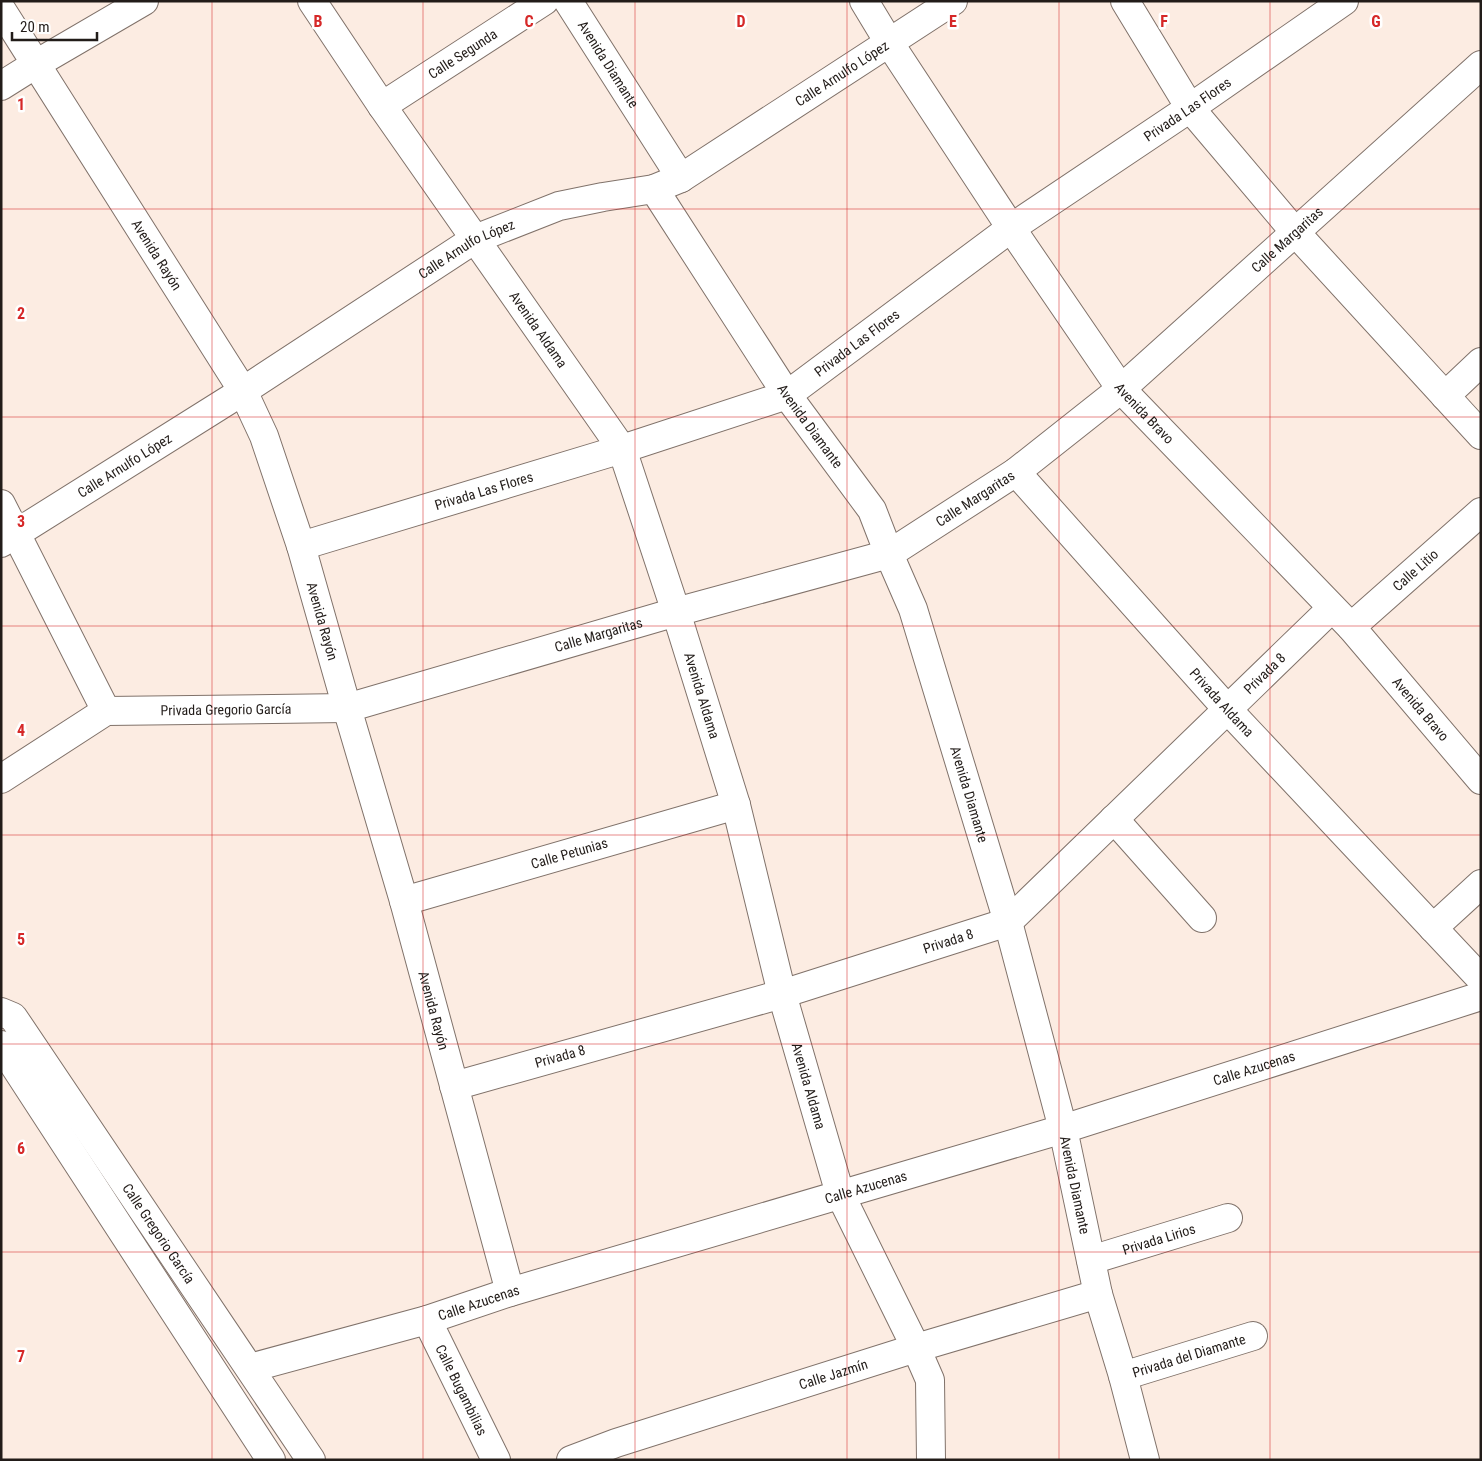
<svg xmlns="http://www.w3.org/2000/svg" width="1482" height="1461" viewBox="0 0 1482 1461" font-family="'Roboto Condensed',sans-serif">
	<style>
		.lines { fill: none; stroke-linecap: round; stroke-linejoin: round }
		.minor-casing { stroke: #80726a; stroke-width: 30 }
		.minor { stroke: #fff; stroke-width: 28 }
		.grid { fill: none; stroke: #d62828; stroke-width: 1; stroke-opacity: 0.55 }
		.labels { text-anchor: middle; stroke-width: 5; stroke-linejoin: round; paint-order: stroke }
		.street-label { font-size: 14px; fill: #221c19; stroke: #fff }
		.grid-label { font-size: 16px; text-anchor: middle; font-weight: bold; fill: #d62828; stroke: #fff; stroke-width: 5; stroke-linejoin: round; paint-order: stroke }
	</style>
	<rect width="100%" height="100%" fill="#fcece2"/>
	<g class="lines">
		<g class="minor-casing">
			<g id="minor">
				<path id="s1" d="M312,1L382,106L622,449L676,612L736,805L782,994L840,1194L916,1348L930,1380L931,1460"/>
				<path id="s2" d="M568,1L681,178"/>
				<path id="s3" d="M864,1L890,44L1011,228L1121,389L1351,627L1481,780"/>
				<path d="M1125,1L1190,108L1295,232L1481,435"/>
				<path id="s4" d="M1,9L243,391L264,436L301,546L347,708L404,901L510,1292"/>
				<path d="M1,86L36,64L144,1"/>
				<path id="s5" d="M382,106L544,1"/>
				<path id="s6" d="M654,189L787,395L872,510L889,554L913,609L1008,922L1063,1129L1098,1294L1123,1376L1145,1460"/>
				<path d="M1445,396L1481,362"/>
				<path id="s7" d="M1016,472L1228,710L1481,979"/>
				<path d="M1,504L106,711"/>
				<path id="s8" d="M1,543L243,391L475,239L559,206L603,197L654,189L681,178L953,1"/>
				<path id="s9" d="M301,546L622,449L787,395L1011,228L1190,108L1344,1"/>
				<path id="s10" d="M1351,627L1481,512"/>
				<path id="s11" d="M1,779L106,711L347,708L676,612L889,554L1016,472L1121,389L1481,65"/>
				<path d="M1114,819L1202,918"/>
				<path id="s12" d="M404,901L736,805"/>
				<path d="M1433,928L1481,884"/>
				<path id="s13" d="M1,1012L13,1017L311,1460"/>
				<path d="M1,1045L271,1460"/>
				<path id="s14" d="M454,1086L782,994L1008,922L1332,608"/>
				<path id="s15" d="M1091,1260L1228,1218"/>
				<path id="s16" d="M427,1320L496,1460"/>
				<path id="s17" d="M250,1368L427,1320L510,1292L1063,1129L1481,996"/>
				<path id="s18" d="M1123,1376L1253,1336"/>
				<path id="s19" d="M571,1460L616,1443L916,1348L1098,1294"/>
			</g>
		</g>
		<use href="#minor" class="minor"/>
	</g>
	<path class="grid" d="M212,1V1460M423,1V1460M635,1V1460M847,1V1460M1059,1V1460M1270,1V1460M1,209H1481M1,417H1481M1,626H1481M1,835H1481M1,1044H1481M1,1252H1481"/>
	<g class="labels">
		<g class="street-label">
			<text dy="5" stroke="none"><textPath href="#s5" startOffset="96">Calle Segunda</textPath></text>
			<text dy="5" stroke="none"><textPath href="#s2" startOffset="75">Avenida Diamante</textPath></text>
			<text dy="5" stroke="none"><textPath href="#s8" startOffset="971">Calle Arnulfo López</textPath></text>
			<text dy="5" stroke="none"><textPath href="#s9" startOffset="1001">Privada Las Flores</textPath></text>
			<text dy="5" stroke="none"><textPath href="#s11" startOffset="1438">Calle Margaritas</textPath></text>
			<text dy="5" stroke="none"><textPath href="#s8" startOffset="551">Calle Arnulfo López</textPath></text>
			<text dy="5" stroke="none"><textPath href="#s4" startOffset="291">Avenida Rayón</textPath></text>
			<text dy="5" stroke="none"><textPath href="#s1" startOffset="399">Avenida Aldama</textPath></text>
			<text dy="5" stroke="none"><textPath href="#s9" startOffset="596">Privada Las Flores</textPath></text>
			<text dy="5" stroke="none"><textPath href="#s3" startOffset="499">Avenida Bravo</textPath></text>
			<text dy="5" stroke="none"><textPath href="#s6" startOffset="284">Avenida Diamante</textPath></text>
			<text dy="5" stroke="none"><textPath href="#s8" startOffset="146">Calle Arnulfo López</textPath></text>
			<text dy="5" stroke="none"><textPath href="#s9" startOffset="191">Privada Las Flores</textPath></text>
			<text dy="5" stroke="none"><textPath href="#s11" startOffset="1032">Calle Margaritas</textPath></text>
			<text dy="5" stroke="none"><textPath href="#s10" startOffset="86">Calle Litio</textPath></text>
			<text dy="5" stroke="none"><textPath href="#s4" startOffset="696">Avenida Rayón</textPath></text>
			<text dy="5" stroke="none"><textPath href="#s11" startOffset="628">Calle Margaritas</textPath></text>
			<text dy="5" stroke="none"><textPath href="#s14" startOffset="935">Privada 8</textPath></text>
			<text dy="5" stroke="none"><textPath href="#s1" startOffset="804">Avenida Aldama</textPath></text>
			<text dy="5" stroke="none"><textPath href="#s7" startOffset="309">Privada Aldama</textPath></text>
			<text dy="5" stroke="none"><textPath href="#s3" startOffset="904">Avenida Bravo</textPath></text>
			<text dy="5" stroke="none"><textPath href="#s11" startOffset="245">Privada Gregorio García</textPath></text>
			<text dy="5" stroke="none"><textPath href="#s6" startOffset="689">Avenida Diamante</textPath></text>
			<text dy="5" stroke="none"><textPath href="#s12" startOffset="172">Calle Petunias</textPath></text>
			<text dy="5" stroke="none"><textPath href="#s14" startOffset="515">Privada 8</textPath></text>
			<text dy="5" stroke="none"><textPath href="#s4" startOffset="1101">Avenida Rayón</textPath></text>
			<text dy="5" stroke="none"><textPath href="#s14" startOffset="110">Privada 8</textPath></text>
			<text dy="5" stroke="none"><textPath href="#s17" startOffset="1048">Calle Azucenas</textPath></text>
			<text dy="5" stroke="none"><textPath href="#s1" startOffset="1209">Avenida Aldama</textPath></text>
			<text dy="5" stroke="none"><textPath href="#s6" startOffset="1094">Avenida Diamante</textPath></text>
			<text dy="5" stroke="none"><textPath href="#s17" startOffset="642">Calle Azucenas</textPath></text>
			<text dy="5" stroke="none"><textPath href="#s13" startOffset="274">Calle Gregorio García</textPath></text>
			<text dy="5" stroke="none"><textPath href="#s15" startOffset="71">Privada Lirios</textPath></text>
			<text dy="5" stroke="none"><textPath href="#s17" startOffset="238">Calle Azucenas</textPath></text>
			<text dy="5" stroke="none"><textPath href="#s18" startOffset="69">Privada del Diamante</textPath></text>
			<text dy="5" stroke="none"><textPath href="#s19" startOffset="276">Calle Jazmín</textPath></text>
			<text dy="5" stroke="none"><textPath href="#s16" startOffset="78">Calle Bugambilias</textPath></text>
		</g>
	</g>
	<g class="grid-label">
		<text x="318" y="27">B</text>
		<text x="529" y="27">C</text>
		<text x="741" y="27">D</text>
		<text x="953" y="27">E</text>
		<text x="1164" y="27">F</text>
		<text x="1376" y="27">G</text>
		<text x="21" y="110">1</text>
		<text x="21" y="319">2</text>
		<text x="21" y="527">3</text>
		<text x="21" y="736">4</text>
		<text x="21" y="945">5</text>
		<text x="21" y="1154">6</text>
		<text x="21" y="1362">7</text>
	</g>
	<rect width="1482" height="1461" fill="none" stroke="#221c19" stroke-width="5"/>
	<path d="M12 32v8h85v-8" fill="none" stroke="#221c19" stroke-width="2.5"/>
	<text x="20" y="32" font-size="15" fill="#221c19" stroke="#ffffff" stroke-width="4" paint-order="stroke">20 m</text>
</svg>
